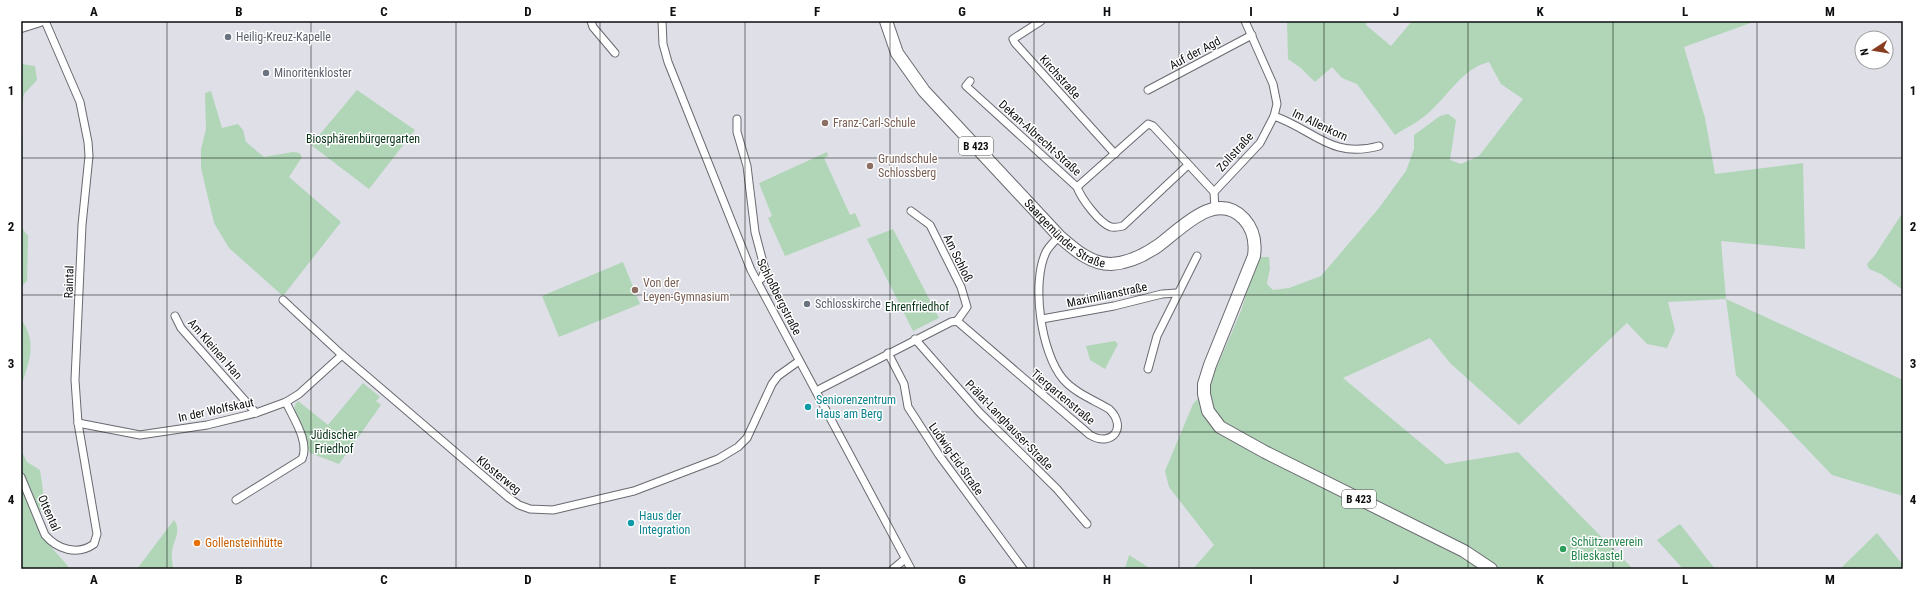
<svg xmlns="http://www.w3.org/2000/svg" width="1924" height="590" viewBox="0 0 1924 590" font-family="'Roboto Condensed',sans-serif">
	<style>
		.green { fill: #b0d6b7 }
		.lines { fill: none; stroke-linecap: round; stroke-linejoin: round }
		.street-casing { stroke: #696a70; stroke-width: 9 }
		.secondary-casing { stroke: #696a70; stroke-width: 12 }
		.primary-casing { stroke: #696a70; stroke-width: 14 }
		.street { stroke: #fff; stroke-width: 7 }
		.secondary { stroke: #fff; stroke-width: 10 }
		.primary { stroke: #fff; stroke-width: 12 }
		.grid { fill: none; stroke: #0d0e10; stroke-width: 1; stroke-opacity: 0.55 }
		.worship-dot { fill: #6b7280; stroke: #fff; stroke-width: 1.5 }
		.education-dot { fill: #8d6e63; stroke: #fff; stroke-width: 1.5 }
		.culture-dot { fill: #0f9aa8; stroke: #fff; stroke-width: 1.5 }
		.food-dot { fill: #e8710a; stroke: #fff; stroke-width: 1.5 }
		.leisure-dot { fill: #2e9e5b; stroke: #fff; stroke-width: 1.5 }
		.labels { text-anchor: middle; stroke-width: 3; stroke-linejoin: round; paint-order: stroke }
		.shield { fill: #fff; stroke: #565658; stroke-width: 1 }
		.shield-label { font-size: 11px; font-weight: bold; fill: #0d0e10 }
		.worship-label { font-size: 12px; fill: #5b616d; stroke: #fff; text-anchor: start }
		.street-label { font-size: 12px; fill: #0d0e10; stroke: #fff }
		.education-label { font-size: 12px; fill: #785e54; stroke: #fff; text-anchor: start }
		.park-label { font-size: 12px; fill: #073316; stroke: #fff }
		.culture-label { font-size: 12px; fill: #0d838f; stroke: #fff; text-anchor: start }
		.leisure-label { font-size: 12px; fill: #27864d; stroke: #fff; text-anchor: start }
		.food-label { font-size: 12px; fill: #c56008; stroke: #fff; text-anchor: start }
		.neatline { fill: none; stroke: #0d0e10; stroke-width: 1.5 }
		.grid-label { font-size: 13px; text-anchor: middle; font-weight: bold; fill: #0d0e10 }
	</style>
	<rect width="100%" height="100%" fill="#dedfe7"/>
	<g class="green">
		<path d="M1287,21H1367L1366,25L1391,46L1412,21H1756L1684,47L1705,118L1715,174L1803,163L1805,249L1721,241L1726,299L1903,380V496L1832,475L1736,375L1726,299L1668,302L1675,330L1667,348L1647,344L1627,323L1519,425L1450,363L1430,338L1343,378L1446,464L1518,452L1633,569H1193L1214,545L1169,487L1165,471L1193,404L1208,387L1241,311L1258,257H1269L1270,268L1267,284L1273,290L1289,288L1321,276L1379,208L1406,171L1414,149V135L1440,116L1448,114L1456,120L1450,160L1461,164L1479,156L1523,99L1501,84L1489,62C1462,68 1447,98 1426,115C1417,123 1405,128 1395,135L1357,84L1342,78L1332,67L1315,82L1301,68L1288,59Z"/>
		<path d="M21,64L35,66L37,80L24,94L21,110L23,146L21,190Z"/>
		<path d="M357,90L415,130L369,189L311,145Z"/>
		<path d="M211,91L222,128L238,124L243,130L246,142L264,157L293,152L299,153L302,157L289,177L341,222L283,296L229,248L214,223L201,168V149L206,129L205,93Z"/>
		<path d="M827,152L828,156L824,158L850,215L855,213L861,226L785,256L768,218L772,216L759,183Z"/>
		<path d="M1903,212V290L1881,274L1869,269L1867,264L1875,255Z"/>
		<path d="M21,227L28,236L27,281L21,287Z"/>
		<path d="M893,229L939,318L913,331L867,239Z"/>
		<path d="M623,262L640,304L559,337L542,296Z"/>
		<path d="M21,319C38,344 29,361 21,387Z"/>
		<path d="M1115,341L1118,344L1105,369L1090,360L1086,346Z"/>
		<path d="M363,383L380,397L376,401L381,405L339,464L310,453L294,413L295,405L298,401L328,425Z"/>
		<path d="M21,450L27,462L40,470C41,478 43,487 43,495C43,505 38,515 39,526C42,541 61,556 70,569H21Z"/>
		<path d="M174,520C182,531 173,541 172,552C171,557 173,564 173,569H137Z"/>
		<path d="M1680,524L1715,569H1683L1657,540Z"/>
		<path d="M1877,533L1903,565V569H1840Z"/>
		<path d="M1129,555L1151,569H1125Z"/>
	</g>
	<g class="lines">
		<g class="street-casing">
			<g id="street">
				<path d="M591,21L593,27L615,53"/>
				<path d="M662,21L663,44L668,62L751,270L911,569"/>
				<path d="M1041,21L1013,39L1015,43L1115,154"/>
				<path d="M970,81L966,86L1077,187C1081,198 1099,223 1111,227C1115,228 1119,227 1123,226L1188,165"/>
				<path d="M1148,90L1252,35"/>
				<path d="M1274,116C1316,131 1331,159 1379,146"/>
				<path d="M737,119V132L747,166L755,232L765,270L762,278L758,281"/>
				<path d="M1077,187L1148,124L1153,126L1214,192"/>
				<path d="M1215,209L1214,192L1260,143L1274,116L1277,104L1273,84L1245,21"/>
				<path d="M911,211L930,225L961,287L967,307L957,321"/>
				<path d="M283,300L342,355L509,498L519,505L530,509L553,510L634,491L718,459L738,447L747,438L772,384L778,376L799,361"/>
				<path d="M175,316L181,328L256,413"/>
				<path d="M1042,319L1114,306L1162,294L1177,293"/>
				<path d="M915,339L980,413L1057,489L1087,524"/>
				<path d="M888,353L904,384L908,407L939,455L1023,569"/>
				<path d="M1148,369L1157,336L1197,256"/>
				<path d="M816,391L951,322L957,321L1090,435C1112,448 1128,427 1109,409C1094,400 1075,393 1063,379C1041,353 1031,283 1046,252C1049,246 1055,241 1059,236"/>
				<path d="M78,423L140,435L207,425L256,413L286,402L299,394L342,355"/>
				<path d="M21,477L45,535C57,549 77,556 94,544L97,534L78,423L75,380L82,225L89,156L88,142L80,102L45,21"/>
				<path d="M236,500L302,459C310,442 293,418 286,402"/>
				<path d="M893,569L905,559"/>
			</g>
		</g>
		<g class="secondary-casing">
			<path id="secondary" d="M21,27L40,21"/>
		</g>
		<g class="primary-casing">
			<g id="primary">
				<path id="s1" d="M886,21L897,53L924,91L1059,236C1074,249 1090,264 1111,264C1129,263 1145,255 1159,245C1181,229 1216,189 1244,219C1254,230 1256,242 1254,256L1210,365L1204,384V394L1208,411L1220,427L1265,452L1464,551L1491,569"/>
			</g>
		</g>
		<use href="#street" class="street"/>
		<use href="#secondary" class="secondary"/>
		<use href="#primary" class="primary"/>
	</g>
	<path class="grid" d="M167,21V569M311,21V569M456,21V569M600,21V569M745,21V569M890,21V569M1034,21V569M1179,21V569M1324,21V569M1468,21V569M1613,21V569M1757,21V569M21,158H1903M21,295H1903M21,432H1903"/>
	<g class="worship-dot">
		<circle cx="228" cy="37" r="4"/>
		<circle cx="266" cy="73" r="4"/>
		<circle cx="807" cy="304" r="4"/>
	</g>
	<g class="education-dot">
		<circle cx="825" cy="123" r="4"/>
		<circle cx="870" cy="166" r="4"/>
		<circle cx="635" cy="290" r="4"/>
	</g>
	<g class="culture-dot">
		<circle cx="808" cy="407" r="4"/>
		<circle cx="631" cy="523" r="4"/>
	</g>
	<circle class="food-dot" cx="197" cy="543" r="4"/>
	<circle class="leisure-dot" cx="1563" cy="549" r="4"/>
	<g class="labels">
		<g class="shield">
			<rect x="959" y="137" width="34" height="18" rx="3"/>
			<rect x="1342" y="490" width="34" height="18" rx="3"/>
		</g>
		<g class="shield-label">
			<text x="976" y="150">B 423</text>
			<text x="1359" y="503">B 423</text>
		</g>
		<g class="worship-label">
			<text x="236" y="41">Heilig-Kreuz-Kapelle</text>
			<text x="274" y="77">Minoritenkloster</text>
			<text x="815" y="308">Schlosskirche</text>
		</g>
		<g class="street-label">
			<text transform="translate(1195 53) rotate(-28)" y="4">Auf der Agd</text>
			<text transform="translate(1060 77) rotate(48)" y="4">Kirchstraße</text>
			<text transform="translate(1320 125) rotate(25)" y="4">Im Allenkorn</text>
			<text transform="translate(1040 138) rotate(42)" y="4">Dekan-Albrecht-Straße</text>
			<text transform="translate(1235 152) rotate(-48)" y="4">Zollstraße</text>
			<text dy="4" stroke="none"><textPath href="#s1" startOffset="282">Saargemünder Straße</textPath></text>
			<text transform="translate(958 258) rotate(64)" y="4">Am Schloß</text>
			<text transform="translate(69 282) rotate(-88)" y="4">Raintal</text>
			<text transform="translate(1107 295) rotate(-12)" y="4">Maximilianstraße</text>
			<text transform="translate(779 297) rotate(63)" y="4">Schloßbergstraße</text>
			<text transform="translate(215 349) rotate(49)" y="4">Am Kleinen Han</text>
			<text transform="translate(1063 397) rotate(40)" y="4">Tiergartenstraße</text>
			<text transform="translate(216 410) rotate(-12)" y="4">In der Wolfskaut</text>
			<text transform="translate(1009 425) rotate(46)" y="4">Prälat-Langhauser-Straße</text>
			<text transform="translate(956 459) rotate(55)" y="4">Ludwig-Eid-Straße</text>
			<text transform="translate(499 475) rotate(39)" y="4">Klosterweg</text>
			<text transform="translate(49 513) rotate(66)" y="4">Ottental</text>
		</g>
		<g class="education-label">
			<text x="833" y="127">Franz-Carl-Schule</text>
			<text x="878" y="163">Grundschule<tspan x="878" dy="14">Schlossberg</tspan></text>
			<text x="643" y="287">Von der<tspan x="643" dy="14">Leyen-Gymnasium</tspan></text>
		</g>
		<g class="park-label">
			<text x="363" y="143">Biosphärenbürgergarten</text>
			<text x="917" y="311">Ehrenfriedhof</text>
			<text x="334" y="439">Jüdischer<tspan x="334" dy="14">Friedhof</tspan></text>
		</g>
		<g class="culture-label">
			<text x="816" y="404">Seniorenzentrum<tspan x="816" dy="14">Haus am Berg</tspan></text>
			<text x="639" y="520">Haus der<tspan x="639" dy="14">Integration</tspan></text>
		</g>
		<g class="leisure-label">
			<text x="1571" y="546">Schützenverein<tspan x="1571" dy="14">Blieskastel</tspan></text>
		</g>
		<g class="food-label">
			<text x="205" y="547">Gollensteinhütte</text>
		</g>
	</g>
	<rect width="1924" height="590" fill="none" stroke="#ffffff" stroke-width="44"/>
	<g transform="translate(1874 50) rotate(258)"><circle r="19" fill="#ffffff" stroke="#9e9f9f"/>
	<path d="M0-3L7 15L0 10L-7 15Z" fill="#873e20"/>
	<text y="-6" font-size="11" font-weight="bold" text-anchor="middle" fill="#0d0e10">N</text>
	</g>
	<rect x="22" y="22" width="1880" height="546" class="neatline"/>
	<g class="grid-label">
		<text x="94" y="16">A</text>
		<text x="239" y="16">B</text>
		<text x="384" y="16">C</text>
		<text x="528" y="16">D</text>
		<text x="673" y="16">E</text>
		<text x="817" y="16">F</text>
		<text x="962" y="16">G</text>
		<text x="1107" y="16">H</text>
		<text x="1251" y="16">I</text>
		<text x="1396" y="16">J</text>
		<text x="1540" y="16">K</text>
		<text x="1685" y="16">L</text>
		<text x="1830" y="16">M</text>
		<text x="11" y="95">1</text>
		<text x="1913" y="95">1</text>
		<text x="11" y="231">2</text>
		<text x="1913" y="231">2</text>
		<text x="11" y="368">3</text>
		<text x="1913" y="368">3</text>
		<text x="11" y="504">4</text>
		<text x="1913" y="504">4</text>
		<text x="94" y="584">A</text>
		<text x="239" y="584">B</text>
		<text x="384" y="584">C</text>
		<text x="528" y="584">D</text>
		<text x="673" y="584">E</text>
		<text x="817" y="584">F</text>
		<text x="962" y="584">G</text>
		<text x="1107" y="584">H</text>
		<text x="1251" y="584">I</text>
		<text x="1396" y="584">J</text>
		<text x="1540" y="584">K</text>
		<text x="1685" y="584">L</text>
		<text x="1830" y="584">M</text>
	</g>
</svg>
